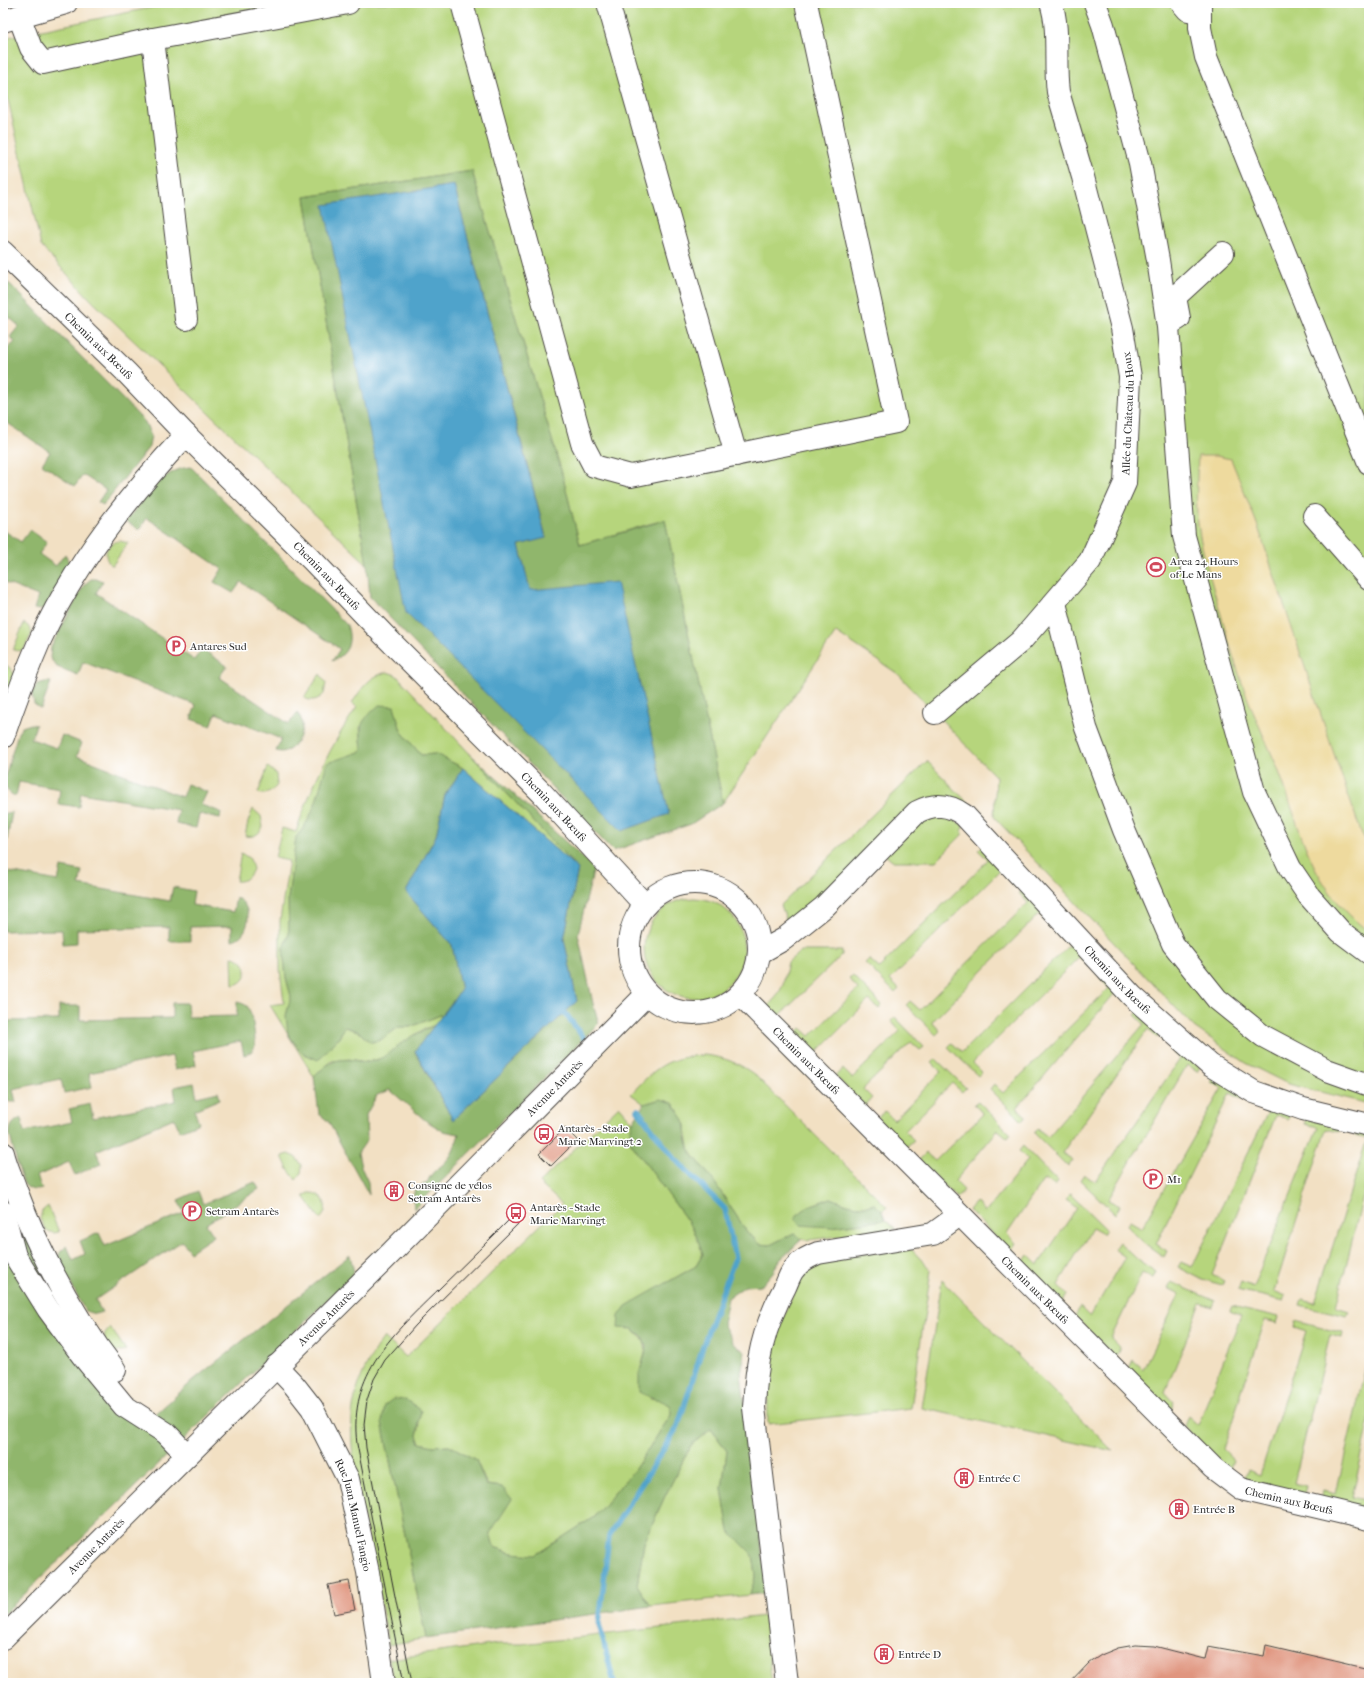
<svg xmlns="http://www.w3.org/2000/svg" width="1372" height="1686" viewBox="0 0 1372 1686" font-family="'IM FELL French Canon',serif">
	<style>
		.green { fill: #b6d57c; stroke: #708054 }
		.forest { fill: #90b66c; stroke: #5e704c; fill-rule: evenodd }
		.sand { fill: #eeda9e; stroke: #8c8264 }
		.water { fill: #50a3cb; stroke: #3e677b }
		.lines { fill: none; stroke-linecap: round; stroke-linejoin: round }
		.stream { stroke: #50a3cb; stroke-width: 5.5 }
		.building { fill: #e0957f }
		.minor-casing { stroke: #494642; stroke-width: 24 }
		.minor { stroke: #fff; stroke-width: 22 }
		.tram { stroke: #2b2b2b; stroke-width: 1 }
		.labels { text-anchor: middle; stroke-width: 3; stroke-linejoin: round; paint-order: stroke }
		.street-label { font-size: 11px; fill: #2b2b2b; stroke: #fff }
		.poi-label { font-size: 11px; fill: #2b2b2b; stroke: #fff; text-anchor: start }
	</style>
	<rect width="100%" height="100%" fill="#fff"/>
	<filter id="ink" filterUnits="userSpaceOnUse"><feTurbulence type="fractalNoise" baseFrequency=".025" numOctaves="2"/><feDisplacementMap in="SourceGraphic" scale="8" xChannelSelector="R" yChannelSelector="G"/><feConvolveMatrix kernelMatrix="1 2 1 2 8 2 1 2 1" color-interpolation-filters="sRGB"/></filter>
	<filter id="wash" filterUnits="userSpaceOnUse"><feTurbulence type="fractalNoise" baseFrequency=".012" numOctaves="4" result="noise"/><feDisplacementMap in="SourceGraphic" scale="16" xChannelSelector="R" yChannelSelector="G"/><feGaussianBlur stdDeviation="0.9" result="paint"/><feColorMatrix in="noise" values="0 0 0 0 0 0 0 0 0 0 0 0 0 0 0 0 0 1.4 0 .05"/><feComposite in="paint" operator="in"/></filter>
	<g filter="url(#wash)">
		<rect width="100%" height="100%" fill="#f2e0c3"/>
		<g class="green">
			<path d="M174,3H1369V1104L1288,1084L1246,1063L1194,1027L994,817L996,777L898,674L836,632L723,803L665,520L649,524L580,545L561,470L472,171L305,197L367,564L92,301L41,246L3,77V38Z"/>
			<path d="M120,541L128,543L112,566C101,557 106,542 120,541Z"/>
			<path d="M24,623L28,626L32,633L24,649L19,651L13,650Z"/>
			<path d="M6,665L10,668L15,675L9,690L3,692V673Z"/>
			<path d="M387,672L396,675L578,869L463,768L436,754L421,755L401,731L394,706L360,727L362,751L327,764C319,789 315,817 296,837L288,898L289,934L283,948L286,978L291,996L286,1016L339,1038L344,1027L358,1031L370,1042L379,1041L399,1027H410L443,1014L435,1025L424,1029L399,1045L393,1052L382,1058L368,1062L349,1059L331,1061L314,1077L270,1005L284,1003L280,970V920L289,861L275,858L282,828L296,832C311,787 330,746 357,707L352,703C363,687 368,677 387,672Z"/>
			<path d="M320,674L326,683L324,694C318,700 312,702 304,698Z"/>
			<path d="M927,761L973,808L953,798L800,916L786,920L781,905Z"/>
			<path d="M268,767L276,774L277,785C272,792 266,796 258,793Z"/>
			<path d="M253,809L261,816L263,827C259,834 254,838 245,836L248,822Z"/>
			<path d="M943,814L963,825L962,835L936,861H892L885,855L921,821Z"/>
			<path d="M982,846L1003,867L890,980L899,989L895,993L865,963L869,959L879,968L988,860L978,850Z"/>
			<path d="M241,853L250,859L253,869C250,877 245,882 236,881Z"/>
			<path d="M1023,889L1052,919L1048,923L1039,914L932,1022L940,1031L936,1035L906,1005L910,1001L920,1010L1028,903L1019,893Z"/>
			<circle cx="694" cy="948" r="50"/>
			<path d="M1064,932L1092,962L1089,966L1079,957L973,1063L982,1072L978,1076L948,1047L952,1043L962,1052L1069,945L1060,935Z"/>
			<path d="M801,951H842V955L778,1017L768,1006L777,996L783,985L788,962Z"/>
			<path d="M232,957C250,959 251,983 233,985Z"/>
			<path d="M1104,974L1115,993L1017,1108L1026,1116L1022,1121L990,1089L994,1084L1003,1093L1109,988L1100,978Z"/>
			<path d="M853,976L882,1005L879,1009L869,1000L814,1055L794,1035L801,1028L810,1036L858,989L849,979Z"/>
			<path d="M1139,1011L1161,1034L1157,1038L1148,1029L1062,1153L1073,1160L1068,1167L1034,1133L1038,1129L1048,1137L1144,1024L1135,1015Z"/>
			<path d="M895,1017L924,1047L920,1050L911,1042L863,1089L872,1098L865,1106L835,1076L843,1069L852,1078L900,1031L891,1021Z"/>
			<path d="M1174,1045L1200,1067L1197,1072L1187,1065L1108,1200L1120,1206L1115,1214L1080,1180L1084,1174L1095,1182L1180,1059L1170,1050Z"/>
			<path d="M704,1055C724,1057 739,1063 755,1075L887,1207L882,1211L875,1204C859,1209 846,1204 831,1198L809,1206L795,1217L831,1227L885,1220L896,1229L809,1240L802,1239L794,1233L770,1245L760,1244L747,1232L713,1180L690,1151L684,1120L661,1099L644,1104L631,1094C655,1068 667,1057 704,1055Z"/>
			<path d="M936,1059L966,1088L962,1092L952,1083L905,1131L914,1140L906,1147L877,1118L885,1111L894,1120L941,1072L932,1063Z"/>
			<path d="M1214,1077L1244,1093L1241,1099L1230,1093L1156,1244L1167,1251L1164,1257L1144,1243L1127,1226L1130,1221L1142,1228L1222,1088L1211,1082Z"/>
			<path d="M978,1101L1011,1134L1008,1138L998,1130L955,1181L964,1190L957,1198L919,1160L926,1153L935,1161L983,1114L974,1104Z"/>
			<path d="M1259,1101L1290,1113L1288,1119L1276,1115L1212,1275L1224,1281L1222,1285L1199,1278L1178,1267L1181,1262L1192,1267L1268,1112L1256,1106Z"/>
			<path d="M619,1106L633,1122L628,1139L694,1230L703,1254L696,1266L666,1283L633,1329C652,1345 645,1354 639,1374L650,1398L663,1400L671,1406V1415L635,1469L594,1517L534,1556L512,1553L494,1547L490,1533L499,1517L502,1487L487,1485L476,1460L449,1445L433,1446L420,1443L417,1436L420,1424L386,1405L382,1422L426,1638L389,1645C381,1606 374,1567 366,1529C358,1486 345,1440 355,1397C360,1375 371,1355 384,1337L406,1357L562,1204L539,1183Z"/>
			<path d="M1307,1119L1340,1126L1339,1132L1326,1129L1274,1291L1286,1296L1284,1301L1238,1290L1241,1282L1253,1287L1318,1127L1305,1124Z"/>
			<path d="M1356,1131L1369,1134V1171L1336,1307L1349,1311L1347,1316L1300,1305L1302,1299L1315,1302L1367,1139L1355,1136Z"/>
			<path d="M1023,1146L1058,1182L1055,1186L1044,1179L1007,1234L1016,1243L1010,1252L969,1210L976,1202L985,1212L1028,1160L1019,1151Z"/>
			<path d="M288,1154L295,1157L302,1165L301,1174L296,1180L288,1169L282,1156Z"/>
			<path d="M309,1193C324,1192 331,1209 320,1219L304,1196Z"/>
			<path d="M1070,1194L1106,1229L1103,1234L1092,1228L1058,1285L1067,1295L1062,1304L1022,1264L1028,1255L1038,1265L1077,1208L1066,1200Z"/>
			<path d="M48,1206L59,1232L54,1233L46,1231L40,1219L42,1211Z"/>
			<path d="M1119,1242L1137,1259L1156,1272L1153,1278L1142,1273L1111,1338L1120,1347L1115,1357L1075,1317L1080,1307L1090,1317L1125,1257L1114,1249Z"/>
			<path d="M911,1249L931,1270L911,1408L768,1424C766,1377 773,1333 795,1291C798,1284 803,1272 809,1268C828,1255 886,1252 911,1249Z"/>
			<path d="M942,1280L1113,1451L922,1408Z"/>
			<path d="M1171,1282L1215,1301L1213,1307L1201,1303L1165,1392L1174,1402L1170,1412L1128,1370L1133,1360L1143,1369L1180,1294L1168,1288Z"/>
			<path d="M1232,1306L1279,1317L1277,1323L1265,1320L1223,1450L1233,1460L1229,1471L1184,1426L1188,1416L1198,1425L1241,1316L1230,1311Z"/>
			<path d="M1295,1321L1343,1333L1342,1338L1330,1335L1294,1483L1306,1486L1304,1495L1244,1480L1248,1470L1260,1475L1306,1331L1294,1327Z"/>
			<path d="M110,1327L126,1350L122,1352L113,1351L104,1341L105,1333Z"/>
			<path d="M1369,1354V1424L1352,1497L1364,1500L1361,1509L1321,1500L1323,1490L1336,1493Z"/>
			<path d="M711,1429L727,1451L722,1489L729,1531L753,1555L756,1574L750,1595L651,1606L637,1585L644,1543L665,1496L691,1445Z"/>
			<path d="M764,1616L772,1683H394L389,1659L497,1644H522Z"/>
		</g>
		<g class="forest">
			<path d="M472,171L561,470L580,545L665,520L723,803L691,824L613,851L370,597L367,564L305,197ZM454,185L546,537L519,545L530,590L324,206Z"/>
			<path d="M3,280L11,285L145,422L151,436L149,447L103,505L98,502L106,490L83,475L75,486L42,464L50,452L3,420V353L15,342L10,337L19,326L3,312Z"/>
			<path d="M191,467L347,625C352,641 349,654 332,661L340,649L241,582L233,593L214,582L222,569L147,518L139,530L126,521C143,501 162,468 191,467Z"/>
			<path d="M3,530L21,542L30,530L47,542L39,554L56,566L65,554L69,561L70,566L45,608L41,610L34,609L38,596L3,582Z"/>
			<path d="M91,579H96L103,581L96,593L194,660L202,649L227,666L219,677L289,724L297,713C311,725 294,758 276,751L281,739L216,713L211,726L191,719L196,705L83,662L78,675L57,667L50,658L51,647L84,585Z"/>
			<path d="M45,682H51L41,709L34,704L32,693L37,684Z"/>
			<path d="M379,705L394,706L401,731L421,755L436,754L463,768L445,795L436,836L406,892L452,945L461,990L443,1014L410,1027H399L379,1041L370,1042L358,1031L344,1027L339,1038L318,1060L302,1053L288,1034L286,1016L291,996L286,978L283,948L289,934L288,898L296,837C315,817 319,789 327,763L362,751C360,722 358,725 379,705Z"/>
			<path d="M31,724L36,725L31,739L57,748L62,735L82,743L77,756L182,797L187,784L207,792L201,805L221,812L220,818L199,814L196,828L176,824L178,810L81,793L79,807L58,804L60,789L19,782L16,796C8,794 5,788 4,780L18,733L22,727Z"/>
			<path d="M469,753L594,868L578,934L594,1008L599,1023L414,1209L413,1198L415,1188L427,1183C433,1168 438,1171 447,1160C454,1153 456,1143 459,1134L443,1131L425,1120L390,1090L377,1095L366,1115L367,1140L358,1153L361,1167L368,1182L369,1195L328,1121L319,1114L314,1077C329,1063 332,1058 354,1060C358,1061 364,1063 369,1062C384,1059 389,1053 400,1044C411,1037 423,1030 435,1025L415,1052L453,1120L577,1001L564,939L578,869Z"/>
			<path d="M12,812V813L7,840L3,839V814Z"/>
			<path d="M61,867L82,871L79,885L170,901L173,887L194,891L192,905L233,912L236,898C254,904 251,937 232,940V926L190,927V941H169V927L77,929V943L63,944L62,930L3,931V871L58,881Z"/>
			<path d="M237,1002C241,1003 245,1004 248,1007C252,1013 257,1041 254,1048C252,1052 248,1054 244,1055L241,1041L193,1051L196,1065L175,1070L172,1056L89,1073L92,1087L64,1093L61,1079L13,1089L16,1102H10L3,1098V1021L59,1020V1006H80V1020L172,1018V1003H187L188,1017L237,1016Z"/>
			<path d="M194,1083L197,1097L218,1092L220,1099L194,1110L199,1123L180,1131L174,1118L96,1151L101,1164L75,1175L69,1162L37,1176L42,1189C36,1191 29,1190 25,1185C20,1178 13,1146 10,1136C9,1126 13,1122 21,1118L24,1132L72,1122L69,1109L90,1104L93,1118L176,1101L174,1087Z"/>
			<path d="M661,1099L673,1103L684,1120L686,1137L690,1151L713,1180L747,1232L760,1244L770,1245L794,1233L802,1239L780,1260L773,1272L762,1285L745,1286L728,1298L723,1324L734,1344L745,1352L741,1373L767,1593L750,1595L756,1574L753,1555L729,1531L722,1489L727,1451L711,1429L691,1445L665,1496L644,1543L637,1585L651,1606L426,1638L382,1422L385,1405L393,1399L406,1400L421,1410L417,1436L420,1443L433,1446L449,1445L476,1460L486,1485L502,1487L512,1499L490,1533L494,1547L512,1553L535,1555L594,1517L635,1469L671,1415V1406C661,1399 650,1398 639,1392V1374L647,1347L642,1336L633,1329L618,1328L619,1316L626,1306L696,1266L703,1254L694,1230L628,1139L633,1122L644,1104Z"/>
			<path d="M3,1160L120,1397L151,1418L196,1378L350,1255L354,1272L350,1278L3,1615Z"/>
			<path d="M255,1182L259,1189L206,1224L214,1236L190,1252L182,1241L95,1300L102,1312L95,1314L85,1311L58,1259L60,1252L67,1246L73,1260L85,1254L80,1241L99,1233L105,1246L184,1213L178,1200L198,1191L203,1204Z"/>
			<path d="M831,1198C846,1204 859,1209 875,1204L882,1211L885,1220L831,1227L799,1225L795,1217L809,1206Z"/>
		</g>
		<path class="sand" d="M1198,456H1216L1231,459L1257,524L1331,745L1361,832L1369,847V932C1308,884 1304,837 1278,769C1265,738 1250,708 1240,677C1231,652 1225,627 1217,601C1209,573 1199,543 1197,513C1196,494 1197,475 1198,456Z"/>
		<g class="water">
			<path d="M454,185L546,538L519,545L530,590L617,582L669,814L622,831L406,613L324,205Z"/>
			<path d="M463,768L578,869L564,939L577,1001L453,1120L415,1051L461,990L452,945L406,892L436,836L445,795Z"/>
		</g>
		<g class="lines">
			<g class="stream">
				<path d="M565,1013L586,1041"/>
				<path d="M614,1683L599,1624L609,1536L678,1426L705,1340L735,1258L725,1209L673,1157L638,1110"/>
			</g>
		</g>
		<g id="blocks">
			<g class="building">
				<path d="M565,1128L577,1140L551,1166L539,1154Z"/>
				<path d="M349,1581L355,1610L334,1614L328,1585Z"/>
				<path d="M1135,1645L1154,1646L1205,1659L1208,1646L1264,1656L1266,1645L1369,1669V1683H1070L1089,1663L1101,1655L1118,1648Z"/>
			</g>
		</g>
	</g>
	<g filter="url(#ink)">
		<use href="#blocks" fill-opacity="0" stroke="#494642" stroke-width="1"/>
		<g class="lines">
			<g class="minor-casing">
				<g id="minor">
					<path d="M462,3L582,443L594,466L631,476L896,422L806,3"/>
					<path d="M608,3L736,455"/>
					<path d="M1095,3L1103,25L1140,163L1158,260L1168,327L1184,536L1254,792L1290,868L1309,896L1341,932L1369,953"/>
					<path d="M1182,3L1188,10L1200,12"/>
					<path d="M1200,4V28L1206,57L1369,463"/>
					<path d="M19,16L31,48L43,63L153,39L348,3"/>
					<path d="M3,21L66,3"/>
					<path d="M153,39L186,319"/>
					<path id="s1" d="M3,252L126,372L186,435L312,560L384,635L542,793L645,905"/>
					<path d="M1176,320L1179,318L1175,297L1223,253"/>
					<path d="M1314,516L1369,579"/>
					<path d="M1055,603L1086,728L1124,830L1173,944L1217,999L1263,1036L1327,1070L1369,1085"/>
					<path id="s2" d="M935,713L1021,641L1090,561L1125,483L1130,377L1122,328L1083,177L1058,92C1054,64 1060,29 1051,3"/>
					<path d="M3,737C14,704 26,672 40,640C75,564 128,496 186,435"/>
					<circle cx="694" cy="948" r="65"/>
					<path id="s3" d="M759,953L784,939L824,907L917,812C934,803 949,804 964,815L1132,996L1210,1065L1254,1092L1303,1109L1369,1125"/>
					<path id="s4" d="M740,994L1213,1468L1241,1489L1369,1519"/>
					<path d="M3,1153C6,1166 12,1178 16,1190C40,1254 73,1316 115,1370"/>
					<path d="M3,1212L15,1256L48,1309L82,1355L124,1406L166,1433L187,1455"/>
					<path id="s5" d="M276,1366L294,1385L312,1408L348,1479L368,1572L384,1683"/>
					<path id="s6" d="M3,1638L384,1260L647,994"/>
					<path d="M787,1683L754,1408C756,1362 763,1328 785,1287C788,1281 790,1273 795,1268C801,1260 809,1257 818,1253L933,1234L951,1221L958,1213"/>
				</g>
			</g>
			<use href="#minor" class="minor"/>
			<g class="tram">
				<path d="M404,1683L357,1444C348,1373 394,1333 440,1288C466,1263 491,1238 516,1213"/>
				<path d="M412,1683L366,1448L364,1424L367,1400L374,1379L385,1360L416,1325L522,1220"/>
			</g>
		</g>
	</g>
	<defs>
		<g id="stadium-ring" transform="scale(1)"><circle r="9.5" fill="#fff" stroke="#d1495b" stroke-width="1.5"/><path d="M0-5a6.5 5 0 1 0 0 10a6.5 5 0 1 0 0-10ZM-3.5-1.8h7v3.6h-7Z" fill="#d1495b"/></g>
		<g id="parking-ring" transform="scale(1)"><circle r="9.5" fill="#fff" stroke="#d1495b" stroke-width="1.5"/><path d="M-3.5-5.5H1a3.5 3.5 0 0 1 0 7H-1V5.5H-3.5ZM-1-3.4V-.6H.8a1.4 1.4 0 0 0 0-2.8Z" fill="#d1495b"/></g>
		<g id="bus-ring" transform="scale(1)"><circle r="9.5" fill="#fff" stroke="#d1495b" stroke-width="1.5"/><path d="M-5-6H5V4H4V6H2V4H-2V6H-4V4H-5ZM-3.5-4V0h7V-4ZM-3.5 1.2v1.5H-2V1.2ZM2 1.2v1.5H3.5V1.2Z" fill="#d1495b"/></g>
		<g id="building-ring" transform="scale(1)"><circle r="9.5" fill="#fff" stroke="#d1495b" stroke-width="1.5"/><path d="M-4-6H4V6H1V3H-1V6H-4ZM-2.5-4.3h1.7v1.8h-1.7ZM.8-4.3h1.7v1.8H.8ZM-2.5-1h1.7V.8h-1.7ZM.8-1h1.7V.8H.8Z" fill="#d1495b"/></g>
	</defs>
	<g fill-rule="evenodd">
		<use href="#stadium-ring" x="1156" y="567"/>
		<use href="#parking-ring" x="176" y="646"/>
		<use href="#bus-ring" x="544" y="1134"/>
		<use href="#parking-ring" x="1153" y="1179"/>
		<use href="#building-ring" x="394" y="1191"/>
		<use href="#parking-ring" x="192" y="1211"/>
		<use href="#bus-ring" x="516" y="1213"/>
		<use href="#building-ring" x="964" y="1478"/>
		<use href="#building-ring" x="1179" y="1509"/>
		<use href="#building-ring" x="884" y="1654"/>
	</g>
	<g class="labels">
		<g class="street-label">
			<text dy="4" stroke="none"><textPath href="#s1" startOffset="134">Chemin aux Bœufs</textPath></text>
			<text dy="4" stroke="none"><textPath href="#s2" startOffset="373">Allée du Château du Houx</textPath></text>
			<text dy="4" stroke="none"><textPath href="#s1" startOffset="458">Chemin aux Bœufs</textPath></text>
			<text dy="4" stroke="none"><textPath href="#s1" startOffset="782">Chemin aux Bœufs</textPath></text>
			<text dy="4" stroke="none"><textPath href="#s3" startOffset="488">Chemin aux Bœufs</textPath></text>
			<text dy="4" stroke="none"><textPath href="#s4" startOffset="94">Chemin aux Bœufs</textPath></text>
			<text dy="4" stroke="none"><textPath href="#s6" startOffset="779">Avenue Antarès</textPath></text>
			<text dy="4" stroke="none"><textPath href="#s4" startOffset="418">Chemin aux Bœufs</textPath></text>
			<text dy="4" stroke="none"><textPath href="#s6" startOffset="455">Avenue Antarès</textPath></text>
			<text dy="4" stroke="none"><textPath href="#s4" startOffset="754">Chemin aux Bœufs</textPath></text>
			<text dy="4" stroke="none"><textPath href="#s5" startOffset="171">Rue Juan Manuel Fangio</textPath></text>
			<text dy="4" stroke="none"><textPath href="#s6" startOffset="131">Avenue Antarès</textPath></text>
		</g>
		<g class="poi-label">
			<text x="1170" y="565">Area 24 Hours<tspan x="1170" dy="13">of Le Mans</tspan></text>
			<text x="190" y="650">Antares Sud</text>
			<text x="558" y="1132">Antarès - Stade<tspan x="558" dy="13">Marie Marvingt 2</tspan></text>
			<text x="1167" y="1183">M1</text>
			<text x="408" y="1189">Consigne de vélos<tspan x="408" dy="13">Setram Antarès</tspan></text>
			<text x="530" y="1211">Antarès - Stade<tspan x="530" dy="13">Marie Marvingt</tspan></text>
			<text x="206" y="1215">Setram Antarès</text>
			<text x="978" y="1482">Entrée C</text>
			<text x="1193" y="1513">Entrée B</text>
			<text x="898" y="1658">Entrée D</text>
		</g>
	</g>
	<rect width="1372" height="1686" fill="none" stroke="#fff" stroke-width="16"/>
</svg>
